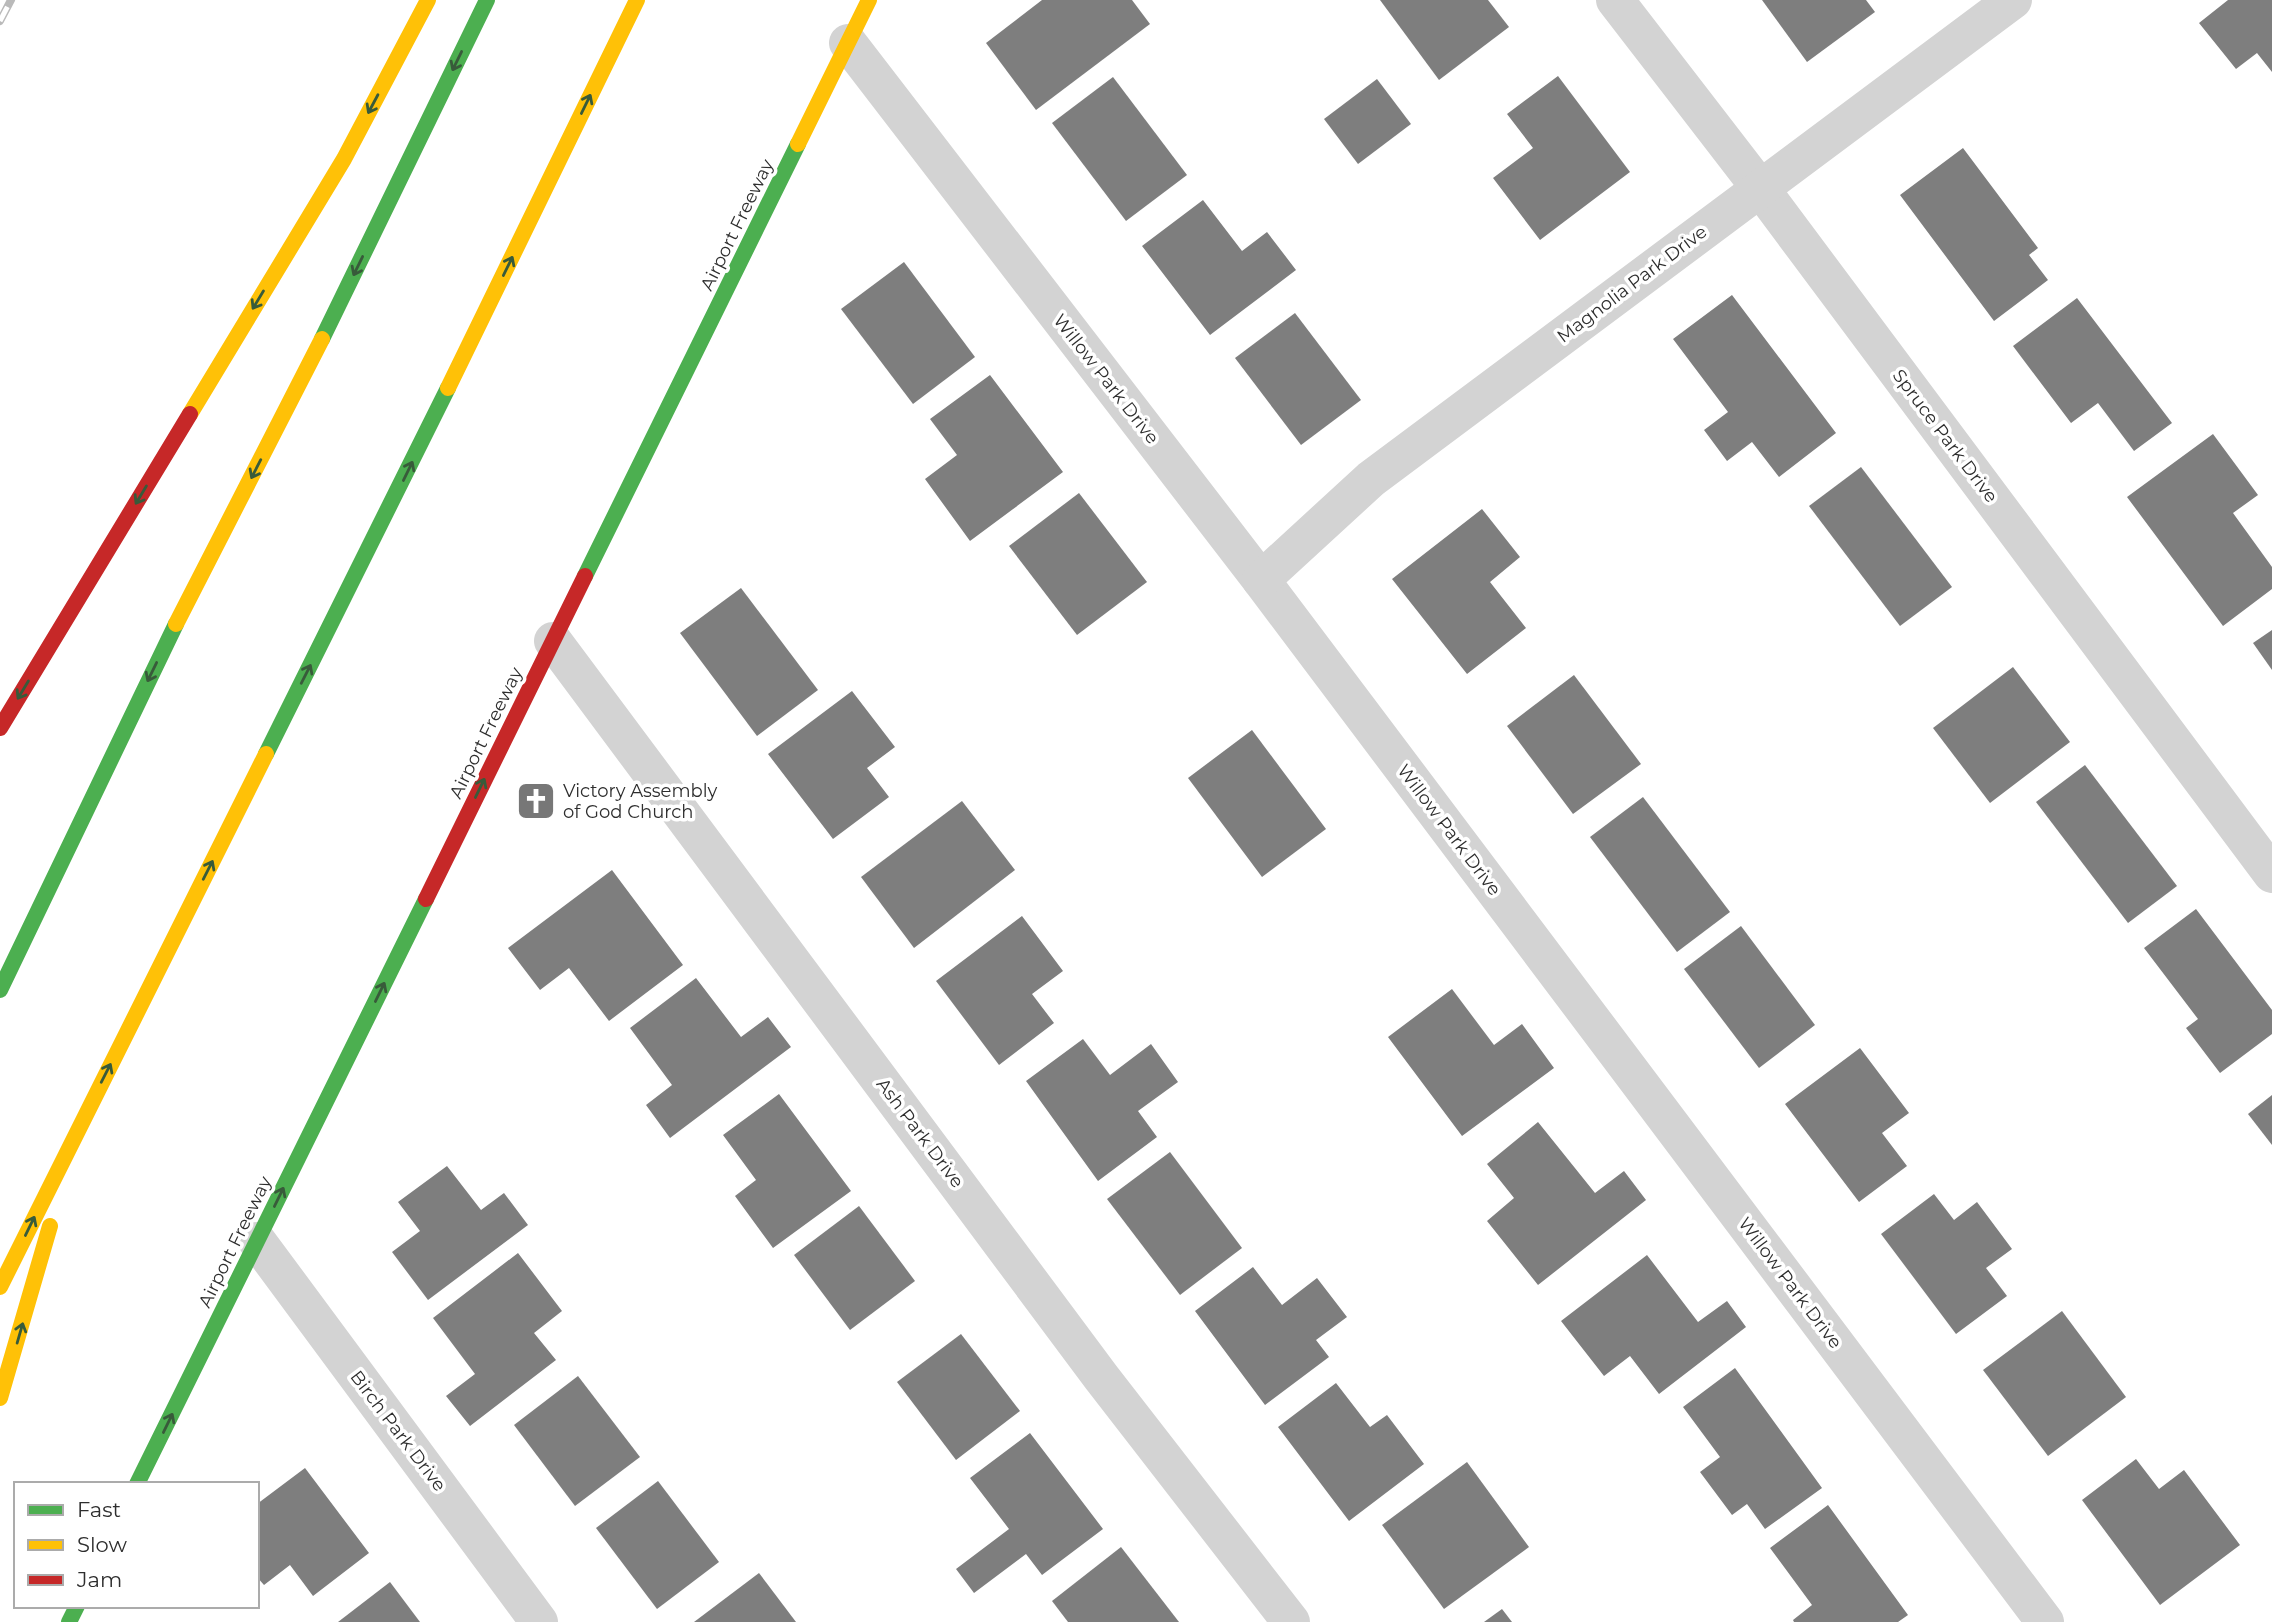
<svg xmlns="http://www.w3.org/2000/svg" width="2272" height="1622" viewBox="0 0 2272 1622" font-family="Montserrat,sans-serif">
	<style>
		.building { fill: #7e7e7e }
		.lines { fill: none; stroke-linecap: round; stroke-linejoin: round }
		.street { stroke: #d3d3d3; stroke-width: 38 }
		.fast { stroke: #4caf50; stroke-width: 16 }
		.slow { stroke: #ffc107; stroke-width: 16 }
		.jam { stroke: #c62828; stroke-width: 16 }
		.rail-casing { stroke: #bababa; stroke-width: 8 }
		.rail { stroke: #fff; stroke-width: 5; stroke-dasharray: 16; stroke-linecap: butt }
		.oneway { stroke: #385b3a }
		.labels { text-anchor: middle; stroke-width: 7; stroke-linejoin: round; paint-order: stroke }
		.street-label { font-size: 18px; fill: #2e2e2e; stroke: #fff }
		.poi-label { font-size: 18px; fill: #2e2e2e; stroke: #fff; text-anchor: start }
	</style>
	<rect width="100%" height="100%" fill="#fff"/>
	<g class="building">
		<path d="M1042,0H1132L1150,24L1036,110L986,43Z"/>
		<path d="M1380,0H1488L1509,27L1439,80Z"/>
		<path d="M1762,0H1866L1875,12L1807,62Z"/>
		<path d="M2228,0H2272V72L2257,53L2236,69L2199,23Z"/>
		<path d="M1558,76L1630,172L1540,240L1493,178L1533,148L1507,114Z"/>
		<path d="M1113,77L1187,175L1126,221L1052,123Z"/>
		<path d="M1377,79L1411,124L1358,164L1324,119Z"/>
		<path d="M1963,148L2038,248L2029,255L2048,280L1994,321L1900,195Z"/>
		<path d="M1203,200L1242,251L1267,232L1296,270L1210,335L1142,246Z"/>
		<path d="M904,262L975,357L913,404L841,309Z"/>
		<path d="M1732,295L1836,433L1779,477L1752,442L1727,461L1704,430L1728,412L1673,339Z"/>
		<path d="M2077,298L2172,423L2134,451L2098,403L2071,423L2013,346Z"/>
		<path d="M1295,313L1361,400L1301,445L1235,358Z"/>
		<path d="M990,375L1063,472L970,541L925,479L957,455L930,419Z"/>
		<path d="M2213,434L2258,495L2233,513L2272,567V589L2223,626L2127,497Z"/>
		<path d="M1861,467L1952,587L1900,626L1809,506Z"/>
		<path d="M1079,493L1147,582L1077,635L1009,546Z"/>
		<path d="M1482,509L1520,557L1490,582L1526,628L1467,674L1392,579Z"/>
		<path d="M741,588L818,690L757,736L680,633Z"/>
		<path d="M2272,630V670L2253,643Z"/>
		<path d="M2013,667L2070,742L1990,803L1933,728Z"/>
		<path d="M1574,675L1641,764L1573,814L1507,726Z"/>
		<path d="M852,691L895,747L867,768L889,797L833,839L768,754Z"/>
		<path d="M1252,730L1326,829L1262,877L1188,778Z"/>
		<path d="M2085,765L2177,886L2128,923L2036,802Z"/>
		<path d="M1643,797L1730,912L1677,952L1590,837Z"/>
		<path d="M962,801L1015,870L914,948L861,877Z"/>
		<path d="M612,870L683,965L609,1021L569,968L540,990L508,948Z"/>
		<path d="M2196,909L2272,1010V1034L2220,1073L2186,1028L2198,1019L2144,948Z"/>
		<path d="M1022,916L1063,971L1032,994L1054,1023L999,1065L936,981Z"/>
		<path d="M1741,926L1815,1025L1759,1068L1684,969Z"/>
		<path d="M696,978L741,1037L768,1017L791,1047L670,1138L646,1105L672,1085L630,1028Z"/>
		<path d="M1452,989L1494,1045L1522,1024L1554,1068L1462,1136L1388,1037Z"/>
		<path d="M1083,1039L1110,1075L1151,1044L1178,1082L1138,1111L1157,1137L1098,1181L1026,1081Z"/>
		<path d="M1860,1048L1909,1113L1882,1133L1907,1166L1859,1202L1785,1104Z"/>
		<path d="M779,1094L851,1191L773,1248L735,1196L756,1180L723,1135Z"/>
		<path d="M2272,1095V1145L2248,1114Z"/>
		<path d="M1538,1122L1595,1193L1624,1171L1646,1200L1538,1285L1487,1221L1514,1198L1487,1164Z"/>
		<path d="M1170,1152L1242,1248L1180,1295L1107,1199Z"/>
		<path d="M447,1166L481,1210L504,1193L528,1225L428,1300L392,1252L420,1231L398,1202Z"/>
		<path d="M1934,1194L1954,1220L1977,1202L2012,1249L1986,1268L2007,1296L1956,1334L1881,1234Z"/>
		<path d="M859,1206L915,1281L850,1330L794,1255Z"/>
		<path d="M518,1253L562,1311L534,1333L556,1360L470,1426L446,1396L475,1374L433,1318Z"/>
		<path d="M1647,1255L1698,1322L1727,1301L1746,1327L1659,1394L1630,1356L1604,1376L1561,1321Z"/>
		<path d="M1253,1267L1282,1305L1317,1278L1347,1317L1316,1340L1329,1357L1265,1405L1195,1311Z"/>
		<path d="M2062,1311L2126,1397L2048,1456L1983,1370Z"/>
		<path d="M961,1334L1020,1411L956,1460L897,1382Z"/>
		<path d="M1735,1368L1822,1488L1765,1529L1747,1504L1732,1515L1700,1472L1720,1457L1683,1407Z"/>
		<path d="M578,1376L640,1457L575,1506L514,1425Z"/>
		<path d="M1336,1383L1370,1427L1387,1415L1424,1464L1349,1521L1278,1427Z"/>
		<path d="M1030,1433L1103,1529L1042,1575L1026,1554L974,1593L956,1569L1009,1529L970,1478Z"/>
		<path d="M2136,1459L2159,1489L2184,1470L2240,1545L2160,1605L2082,1500Z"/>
		<path d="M1467,1462L1529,1547L1444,1609L1382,1525Z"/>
		<path d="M305,1468L369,1553L313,1596L290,1565L264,1585L257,1577V1504Z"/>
		<path d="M658,1481L719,1562L657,1609L596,1528Z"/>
		<path d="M1828,1505L1908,1615L1898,1622H1794L1793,1620L1812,1605L1770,1548Z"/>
		<path d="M1121,1547L1179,1622H1068L1052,1601Z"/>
		<path d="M759,1573L796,1622H694Z"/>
		<path d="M390,1582L420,1622H338Z"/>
		<path d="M1502,1609L1512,1622H1484Z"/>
	</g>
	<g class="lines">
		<g class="street">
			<path d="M1615,0L1760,188L2272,874"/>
			<path d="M848,43L1261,580L2045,1622"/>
			<path d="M1261,580L1371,479L2013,0"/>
			<path d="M553,641L1101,1377L1291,1622"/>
			<path d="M257,1241L539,1622"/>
		</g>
		<g class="fast">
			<path d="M322,339L487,0"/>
			<path d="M585,576L798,144"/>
			<path d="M266,754L448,388"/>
			<path d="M0,990L176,624"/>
			<path d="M137,1484L426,899"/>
			<path d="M69,1622L77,1606"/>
		</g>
		<g class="slow">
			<path d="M798,144L869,0"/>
			<path d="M448,388L637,0"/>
			<path d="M190,414L344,159L428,0"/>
			<path d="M176,624L322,339"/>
			<path d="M0,1287L266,754"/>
			<path d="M0,1398L50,1226"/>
		</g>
		<g class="jam">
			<path d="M0,728L190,414"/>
			<path d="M426,899L585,576"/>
		</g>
		<g class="rail-casing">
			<path id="rail" d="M0,21L11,0"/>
		</g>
		<use href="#rail" class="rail"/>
	</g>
	<defs><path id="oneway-shaft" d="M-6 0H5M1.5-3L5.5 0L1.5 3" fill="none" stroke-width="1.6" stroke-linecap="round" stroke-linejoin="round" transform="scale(1.75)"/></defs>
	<g class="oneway">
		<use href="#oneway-shaft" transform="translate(457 61) rotate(116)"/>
		<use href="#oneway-shaft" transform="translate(373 104) rotate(118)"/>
		<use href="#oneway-shaft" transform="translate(586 104) rotate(-64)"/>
		<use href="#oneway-shaft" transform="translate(358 266) rotate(116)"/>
		<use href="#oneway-shaft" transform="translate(508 266) rotate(-64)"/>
		<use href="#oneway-shaft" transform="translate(258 300) rotate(121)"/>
		<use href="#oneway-shaft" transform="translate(256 469) rotate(117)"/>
		<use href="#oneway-shaft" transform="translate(408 471) rotate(-64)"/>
		<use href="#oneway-shaft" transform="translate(141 495) rotate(121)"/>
		<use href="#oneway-shaft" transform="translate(152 672) rotate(116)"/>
		<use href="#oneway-shaft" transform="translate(306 674) rotate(-63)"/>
		<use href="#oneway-shaft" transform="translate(23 690) rotate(121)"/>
		<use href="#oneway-shaft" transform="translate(480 788) rotate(-64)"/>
		<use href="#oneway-shaft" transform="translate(208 870) rotate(-63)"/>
		<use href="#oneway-shaft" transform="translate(380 992) rotate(-64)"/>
		<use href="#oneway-shaft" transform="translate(106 1073) rotate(-63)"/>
		<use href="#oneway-shaft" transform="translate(279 1197) rotate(-64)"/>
		<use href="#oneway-shaft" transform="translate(30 1226) rotate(-64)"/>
		<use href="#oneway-shaft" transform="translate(20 1333) rotate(-74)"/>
		<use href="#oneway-shaft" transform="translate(168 1423) rotate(-64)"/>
	</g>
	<defs>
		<g id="church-square" transform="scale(2.0125)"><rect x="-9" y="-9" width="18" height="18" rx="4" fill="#777" stroke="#fff"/><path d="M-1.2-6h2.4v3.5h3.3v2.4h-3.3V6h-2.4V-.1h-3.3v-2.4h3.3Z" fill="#fff"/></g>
	</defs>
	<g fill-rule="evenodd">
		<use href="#church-square" x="536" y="801"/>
	</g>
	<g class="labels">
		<g class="street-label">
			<text transform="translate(737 225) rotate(-64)" y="6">Airport Freeway</text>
			<text transform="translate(1632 284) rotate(-37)" y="6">Magnolia Park Drive</text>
			<text transform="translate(1106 379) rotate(52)" y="6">Willow Park Drive</text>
			<text transform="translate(1945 436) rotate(53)" y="6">Spruce Park Drive</text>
			<text transform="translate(486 733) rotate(-64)" y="6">Airport Freeway</text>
			<text transform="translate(1449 830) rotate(53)" y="6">Willow Park Drive</text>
			<text transform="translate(920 1133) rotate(53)" y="6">Ash Park Drive</text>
			<text transform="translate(235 1242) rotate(-64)" y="6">Airport Freeway</text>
			<text transform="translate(1790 1283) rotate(53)" y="6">Willow Park Drive</text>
			<text transform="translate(398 1431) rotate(53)" y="6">Birch Park Drive</text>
		</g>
		<g class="poi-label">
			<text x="563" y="797">Victory Assembly<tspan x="563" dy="21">of God Church</tspan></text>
		</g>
	</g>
	<rect x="14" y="1482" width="245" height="126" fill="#ffffff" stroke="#ababab" stroke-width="2"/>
	<rect x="28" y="1505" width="35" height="10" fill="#4caf50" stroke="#ababab" stroke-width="2"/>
	<text x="77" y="1517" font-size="21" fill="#2e2e2e">Fast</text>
	<rect x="28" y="1540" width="35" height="10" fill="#ffc107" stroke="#ababab" stroke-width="2"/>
	<text x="77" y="1552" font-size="21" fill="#2e2e2e">Slow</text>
	<rect x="28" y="1575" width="35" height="10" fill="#c62828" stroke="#ababab" stroke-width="2"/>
	<text x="77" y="1587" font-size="21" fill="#2e2e2e">Jam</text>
</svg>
